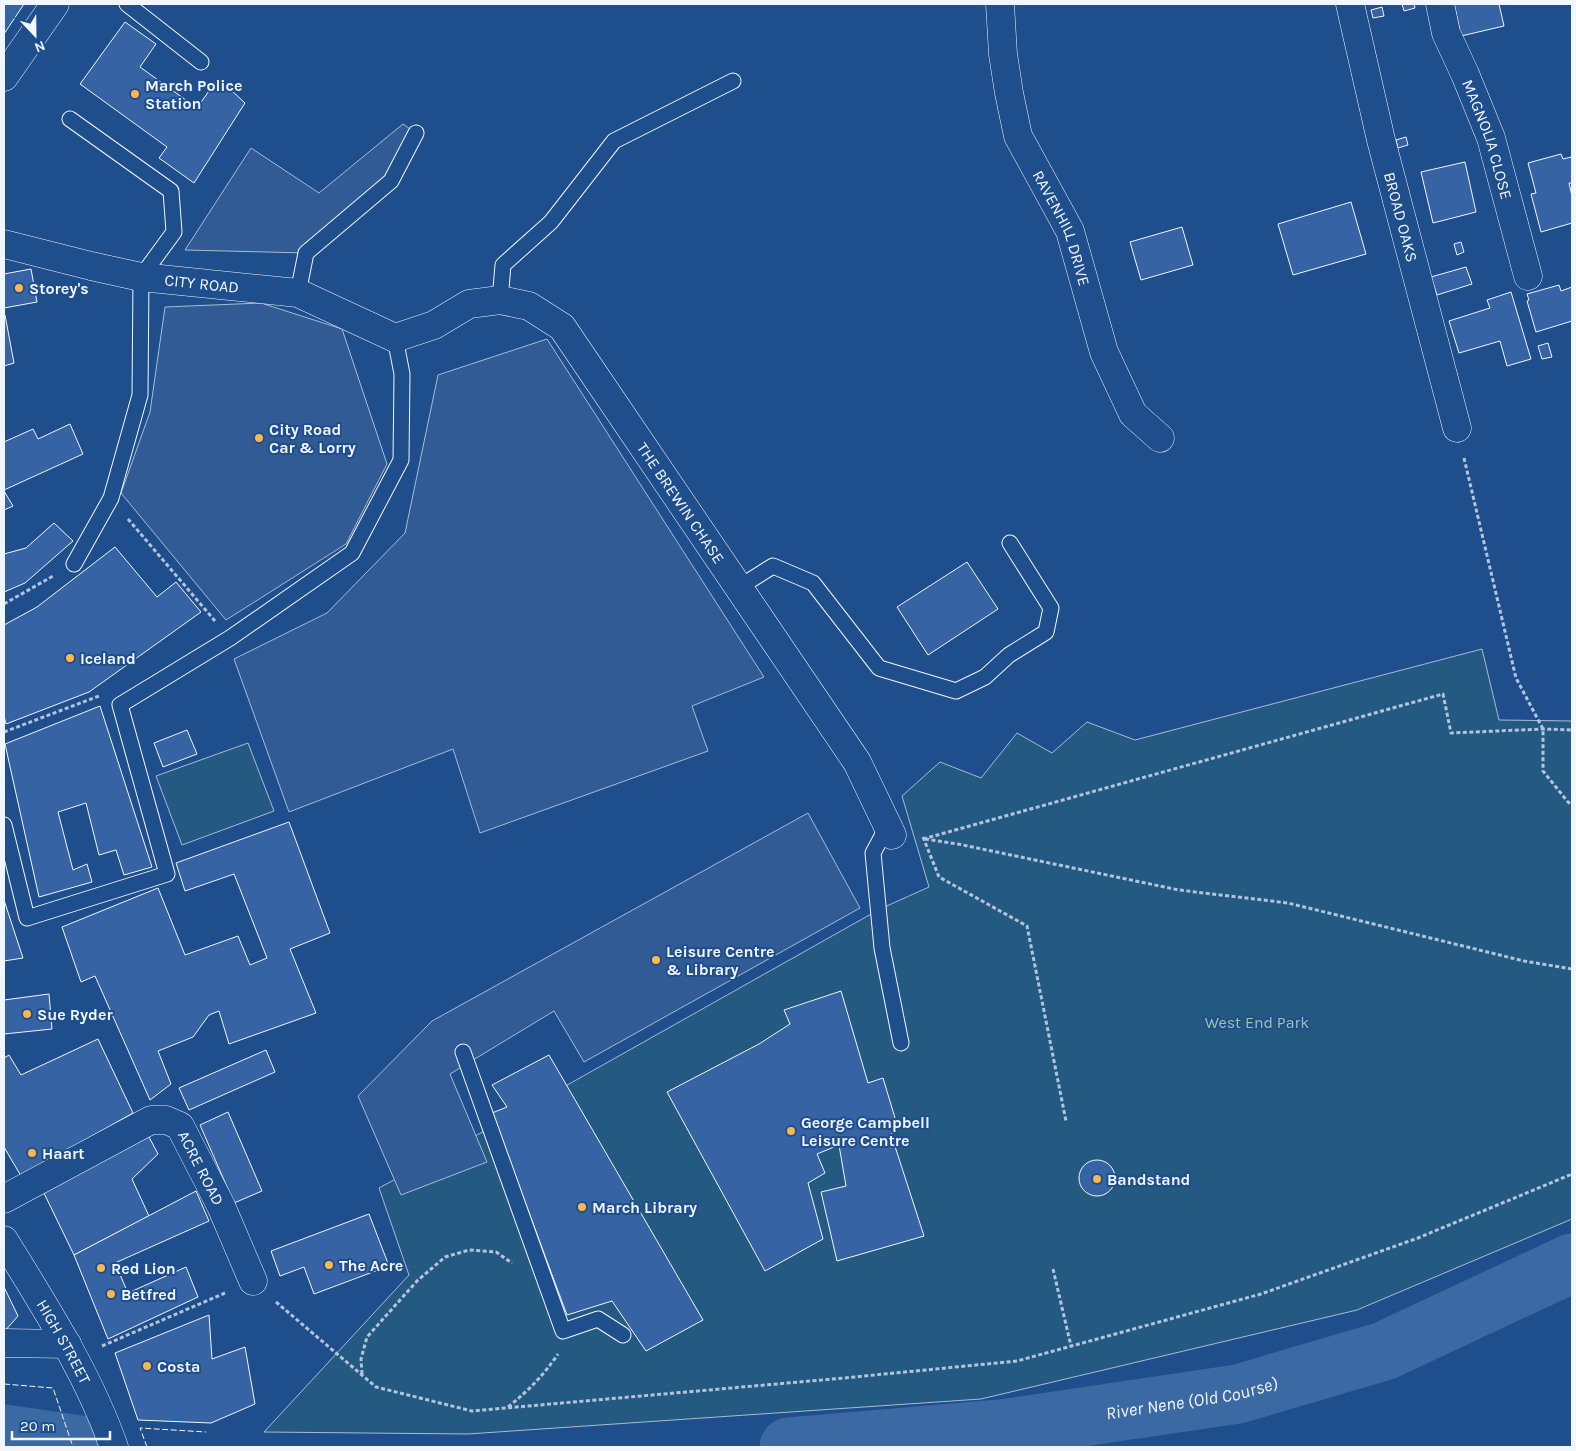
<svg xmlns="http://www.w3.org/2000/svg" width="1576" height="1451" viewBox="0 0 1576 1451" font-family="Karla,sans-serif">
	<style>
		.green { fill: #245a82; stroke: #a8bbd7 }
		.parking { fill: #305b95; stroke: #a8bbd7 }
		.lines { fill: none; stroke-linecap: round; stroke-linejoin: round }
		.river { stroke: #3b69a3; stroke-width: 59 }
		.building { fill: #3563a3; stroke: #f2f6ff }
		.service-casing { stroke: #f2f6ff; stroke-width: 17 }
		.minor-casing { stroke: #f2f6ff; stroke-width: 29 }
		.tertiary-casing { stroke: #f2f6ff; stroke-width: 29 }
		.secondary-casing { stroke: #f2f6ff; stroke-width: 29 }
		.path { stroke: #b3c4dc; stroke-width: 3; stroke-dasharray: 4 2.5; stroke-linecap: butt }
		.service { stroke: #1f4e8c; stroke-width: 15 }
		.minor { stroke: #1f4e8c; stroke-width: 28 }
		.tertiary { stroke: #1f4e8c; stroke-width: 28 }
		.secondary { stroke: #1f4e8c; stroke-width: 28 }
		.fence { stroke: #f2f6ff; stroke-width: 1; stroke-dasharray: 6 2.5; stroke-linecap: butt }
		.poi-dot { fill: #ffb74d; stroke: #1f4e8c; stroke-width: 2 }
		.labels { text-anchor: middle; stroke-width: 4; stroke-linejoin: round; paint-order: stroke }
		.poi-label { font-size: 16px; font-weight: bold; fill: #f2f6ff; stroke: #1f4e8c; text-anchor: start }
		.street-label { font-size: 16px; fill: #f2f6ff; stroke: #1f4e8c }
		.park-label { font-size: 16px; fill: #97c8a6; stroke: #1f4e8c }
		.water-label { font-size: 18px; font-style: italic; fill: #f2f6ff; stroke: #1f4e8c }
	</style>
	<rect width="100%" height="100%" fill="#1f4e8c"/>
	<g class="green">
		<path d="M1482,649L1499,720L1572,721V1219L1357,1310L981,1399L468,1434L264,1432L409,1275L379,1188L514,1115L880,909L929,887L902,796L940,762L981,778L1017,733L1052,753L1087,722L1135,740Z"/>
		<path d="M248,743L274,811L182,845L156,776Z"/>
	</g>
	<g class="parking">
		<path d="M403,124L416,133L391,181L306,253L185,250L251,148L319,193Z"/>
		<path d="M261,303L342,329L387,464L346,544L226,620L121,493L150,412L165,307Z"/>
		<path d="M547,339L764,677L692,706L708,751L480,833L453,749L289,812L234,659L327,613L405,533L438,375Z"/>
		<path d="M808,813L860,908L584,1062L554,1011L450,1074L487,1162L401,1195L358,1096L432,1021Z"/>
	</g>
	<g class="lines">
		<g class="river">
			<path d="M4,1434L94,1447"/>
			<path id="s1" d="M789,1447L1001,1429L1238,1394L1384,1351L1572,1263"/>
		</g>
	</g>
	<g class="building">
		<path d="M4,4H24L4,34Z"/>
		<path d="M1402,4H1414L1415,8L1404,11Z"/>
		<path d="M1454,4H1499L1504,26L1461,36Z"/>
		<path d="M1382,7L1384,16L1373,18L1371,10Z"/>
		<path d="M125,22L156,44L140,67L197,108L218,78L245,103L194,183L159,158L167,147L80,84Z"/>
		<path d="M1406,137L1408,145L1398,148L1396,140Z"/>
		<path d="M1561,154L1563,159L1571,157L1572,160V183H1569L1572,196V223L1541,232L1531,194L1536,193L1528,163Z"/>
		<path d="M1465,162L1476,212L1433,223L1421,172Z"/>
		<path d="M1351,202L1366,254L1293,275L1278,224Z"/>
		<path d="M1182,227L1193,265L1141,280L1130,242Z"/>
		<path d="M1461,242L1464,252L1457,255L1454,244Z"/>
		<path d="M1466,267L1472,284L1437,295L1431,277Z"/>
		<path d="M31,269L37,302L4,308V274Z"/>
		<path d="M1559,285L1561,291L1572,287V321L1536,332L1527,301L1529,300L1527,294Z"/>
		<path d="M1511,292L1531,359L1507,366L1500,341L1459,353L1449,321L1490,308L1487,300Z"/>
		<path d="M5,315L14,363L4,366V316Z"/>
		<path d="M1548,343L1552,357L1542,359L1538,346Z"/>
		<path d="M70,424L83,454L4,490V442L33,429L38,439Z"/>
		<path d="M4,491L13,506L4,510Z"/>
		<path d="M54,523L73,541L25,583L4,592V554L26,548Z"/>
		<path d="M115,547L157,597L176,582L201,612L89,692L6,724L4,716V625L37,607Z"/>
		<path d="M967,562L998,609L928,655L897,607Z"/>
		<path d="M100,706L152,867L124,875L116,850L99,855L86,803L58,812L73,870L87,864L92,882L39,897L5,744Z"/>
		<path d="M187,730L197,754L163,767L154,743Z"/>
		<path d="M289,822L330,933L290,949L316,1013L229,1044L219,1011L209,1015L193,1037L158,1051L171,1084L150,1100L95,976L81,982L62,927L158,888L185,955L238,936L250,965L267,958L234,874L185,891L176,863Z"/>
		<path d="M4,900L23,958L4,961Z"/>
		<path d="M841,991L868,1083L883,1078L898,1128L891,1134L924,1236L837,1261L821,1192L846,1186L839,1145L817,1154L825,1173L808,1183L823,1239L765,1271L667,1092L759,1044L790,1024L784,1010Z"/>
		<path d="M49,994L52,1029L4,1034V1000Z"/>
		<path d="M98,1039L133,1113L21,1176L4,1147V1058L9,1055L21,1075Z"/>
		<path d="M266,1050L275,1072L189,1110L179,1088Z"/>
		<path d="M549,1055L703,1320L646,1351L612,1301L567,1315L492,1113L507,1107L492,1085Z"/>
		<path d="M228,1112L262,1191L234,1203L200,1125Z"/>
		<path d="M149,1137L158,1154L132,1179L149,1216L74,1255L41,1187L81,1164Z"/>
		<circle cx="1097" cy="1178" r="18"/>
		<path d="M196,1191L209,1221L115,1263L128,1293L186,1267L198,1297L108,1339L74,1255Z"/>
		<path d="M369,1214L389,1266L314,1294L304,1267L280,1276L271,1251Z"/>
		<path d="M4,1287L18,1316L4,1332Z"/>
		<path d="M209,1315L212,1359L245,1347L255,1404L211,1423L138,1420L115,1353Z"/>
	</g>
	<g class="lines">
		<g class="service-casing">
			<g id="service">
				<path d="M127,4L201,62"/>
				<path d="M70,119L171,191L174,232L141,277L140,395L111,498L74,564"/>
				<path d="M298,293L306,253L391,181L416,133"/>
				<path d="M500,300L503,265L551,222L614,141L733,81"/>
				<path d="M738,588L773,566L813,583L879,668L956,691L985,677L1009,655L1046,632L1051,608L1010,543"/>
				<path d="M4,825L27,918L167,874L120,705L230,638L352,553L401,460L402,374L395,338"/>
				<path d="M888,825L873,853L882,948L901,1043"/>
				<path d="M463,1052L563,1331L598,1319L623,1335"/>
			</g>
		</g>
		<g class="minor-casing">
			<g id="minor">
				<path id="s2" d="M1000,4L1003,54L1009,93L1018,136L1070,231L1104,352L1133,414L1160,438"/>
				<path id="s3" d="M1350,4L1381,140L1457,428"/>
				<path id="s4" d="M1440,4L1446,33L1465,74L1491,138L1528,276"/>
				<path id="s5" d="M4,244L91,266L141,277L298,293L395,338L434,325L469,304L500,300L529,306L562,327L857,762L892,835"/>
				<path id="s6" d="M4,1199L151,1120H166L180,1126L221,1206L253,1281"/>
			</g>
		</g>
		<g class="tertiary-casing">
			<g id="tertiary">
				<path d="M4,77L55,4"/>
				<path d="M4,1343L67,1344"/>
			</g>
		</g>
		<g class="secondary-casing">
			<g id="secondary">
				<path id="s7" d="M4,1240C45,1307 88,1373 114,1447"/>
			</g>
		</g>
		<g class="path">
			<path d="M1464,458L1516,678L1543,729V771L1568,802L1572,805"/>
			<path d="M128,519L215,621"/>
			<path d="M4,604L53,576"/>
			<path d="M4,732L99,696"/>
			<path d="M923,837L939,877L1027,926L1066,1121"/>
			<path d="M923,839L1443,694L1451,733L1543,729L1572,730"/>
			<path d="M925,839L958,844L1179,890L1288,903L1524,961L1572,969"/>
			<path d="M1053,1269L1071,1346"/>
			<path d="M276,1302L376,1387L472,1411L844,1378L1017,1361L1261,1294L1418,1238L1572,1174"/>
			<path d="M102,1346L225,1293"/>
			<path d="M362,1374L361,1359L367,1337L417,1281L445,1257L469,1250L496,1252L512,1263"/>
			<path d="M508,1407C529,1390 543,1376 558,1354"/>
		</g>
		<use href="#service" class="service"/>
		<use href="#minor" class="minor"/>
		<use href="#tertiary" class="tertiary"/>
		<use href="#secondary" class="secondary"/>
		<g class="fence">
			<path d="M4,1384L53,1388L73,1447"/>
			<path d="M147,1447L140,1428L206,1432"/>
		</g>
	</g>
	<g class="poi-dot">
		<circle cx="135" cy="94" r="5"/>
		<circle cx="19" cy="288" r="5"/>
		<circle cx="259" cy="438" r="5"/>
		<circle cx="70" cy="658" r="5"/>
		<circle cx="656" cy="960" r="5"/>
		<circle cx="27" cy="1014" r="5"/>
		<circle cx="791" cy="1131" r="5"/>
		<circle cx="32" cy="1153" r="5"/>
		<circle cx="1097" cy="1179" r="5"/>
		<circle cx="582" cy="1207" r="5"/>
		<circle cx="329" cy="1265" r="5"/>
		<circle cx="101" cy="1268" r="5"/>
		<circle cx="111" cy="1294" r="5"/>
		<circle cx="147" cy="1366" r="5"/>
	</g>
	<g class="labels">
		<g class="poi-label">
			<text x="145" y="91">March Police<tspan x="145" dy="18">Station</tspan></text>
			<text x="29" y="294">Storey's</text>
			<text x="269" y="435">City Road<tspan x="269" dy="18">Car &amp; Lorry</tspan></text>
			<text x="80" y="664">Iceland</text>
			<text x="666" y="957">Leisure Centre<tspan x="666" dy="18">&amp; Library</tspan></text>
			<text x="37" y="1020">Sue Ryder</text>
			<text x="801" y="1128">George Campbell<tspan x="801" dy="18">Leisure Centre</tspan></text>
			<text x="42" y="1159">Haart</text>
			<text x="1107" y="1185">Bandstand</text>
			<text x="592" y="1213">March Library</text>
			<text x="339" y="1271">The Acre</text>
			<text x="111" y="1274">Red Lion</text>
			<text x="121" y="1300">Betfred</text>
			<text x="157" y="1372">Costa</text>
		</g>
		<g class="street-label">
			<text dy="6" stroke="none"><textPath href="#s4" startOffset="144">MAGNOLIA CLOSE</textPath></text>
			<text dy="6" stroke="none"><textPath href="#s3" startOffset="219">BROAD OAKS</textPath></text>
			<text dy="6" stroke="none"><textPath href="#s2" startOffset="236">RAVENHILL DRIVE</textPath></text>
			<text dy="6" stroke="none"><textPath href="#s5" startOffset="202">CITY ROAD</textPath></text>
			<text dy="6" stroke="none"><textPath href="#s5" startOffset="800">THE BREWIN CHASE</textPath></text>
			<text dy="6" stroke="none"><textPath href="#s6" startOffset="244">ACRE ROAD</textPath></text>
			<text dy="6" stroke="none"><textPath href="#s7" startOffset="118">HIGH STREET</textPath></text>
		</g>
		<g class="park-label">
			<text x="1257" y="1028">West End Park</text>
		</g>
		<g class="water-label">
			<text dy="6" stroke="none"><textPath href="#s1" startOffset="406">River Nene (Old Course)</textPath></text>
		</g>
	</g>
	<rect width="1576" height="1451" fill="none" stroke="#f2f6ff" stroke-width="10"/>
	<g transform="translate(35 35) rotate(158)" stroke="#1f4e8c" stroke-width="4" paint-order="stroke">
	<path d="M0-4L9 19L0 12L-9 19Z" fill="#f2f6ff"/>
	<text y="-8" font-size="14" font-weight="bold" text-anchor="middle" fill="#f2f6ff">N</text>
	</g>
	<path d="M12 1431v8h98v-8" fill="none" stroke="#f2f6ff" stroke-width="2.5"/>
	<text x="20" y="1431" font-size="15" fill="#f2f6ff" stroke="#1f4e8c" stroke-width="4" paint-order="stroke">20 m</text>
</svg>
